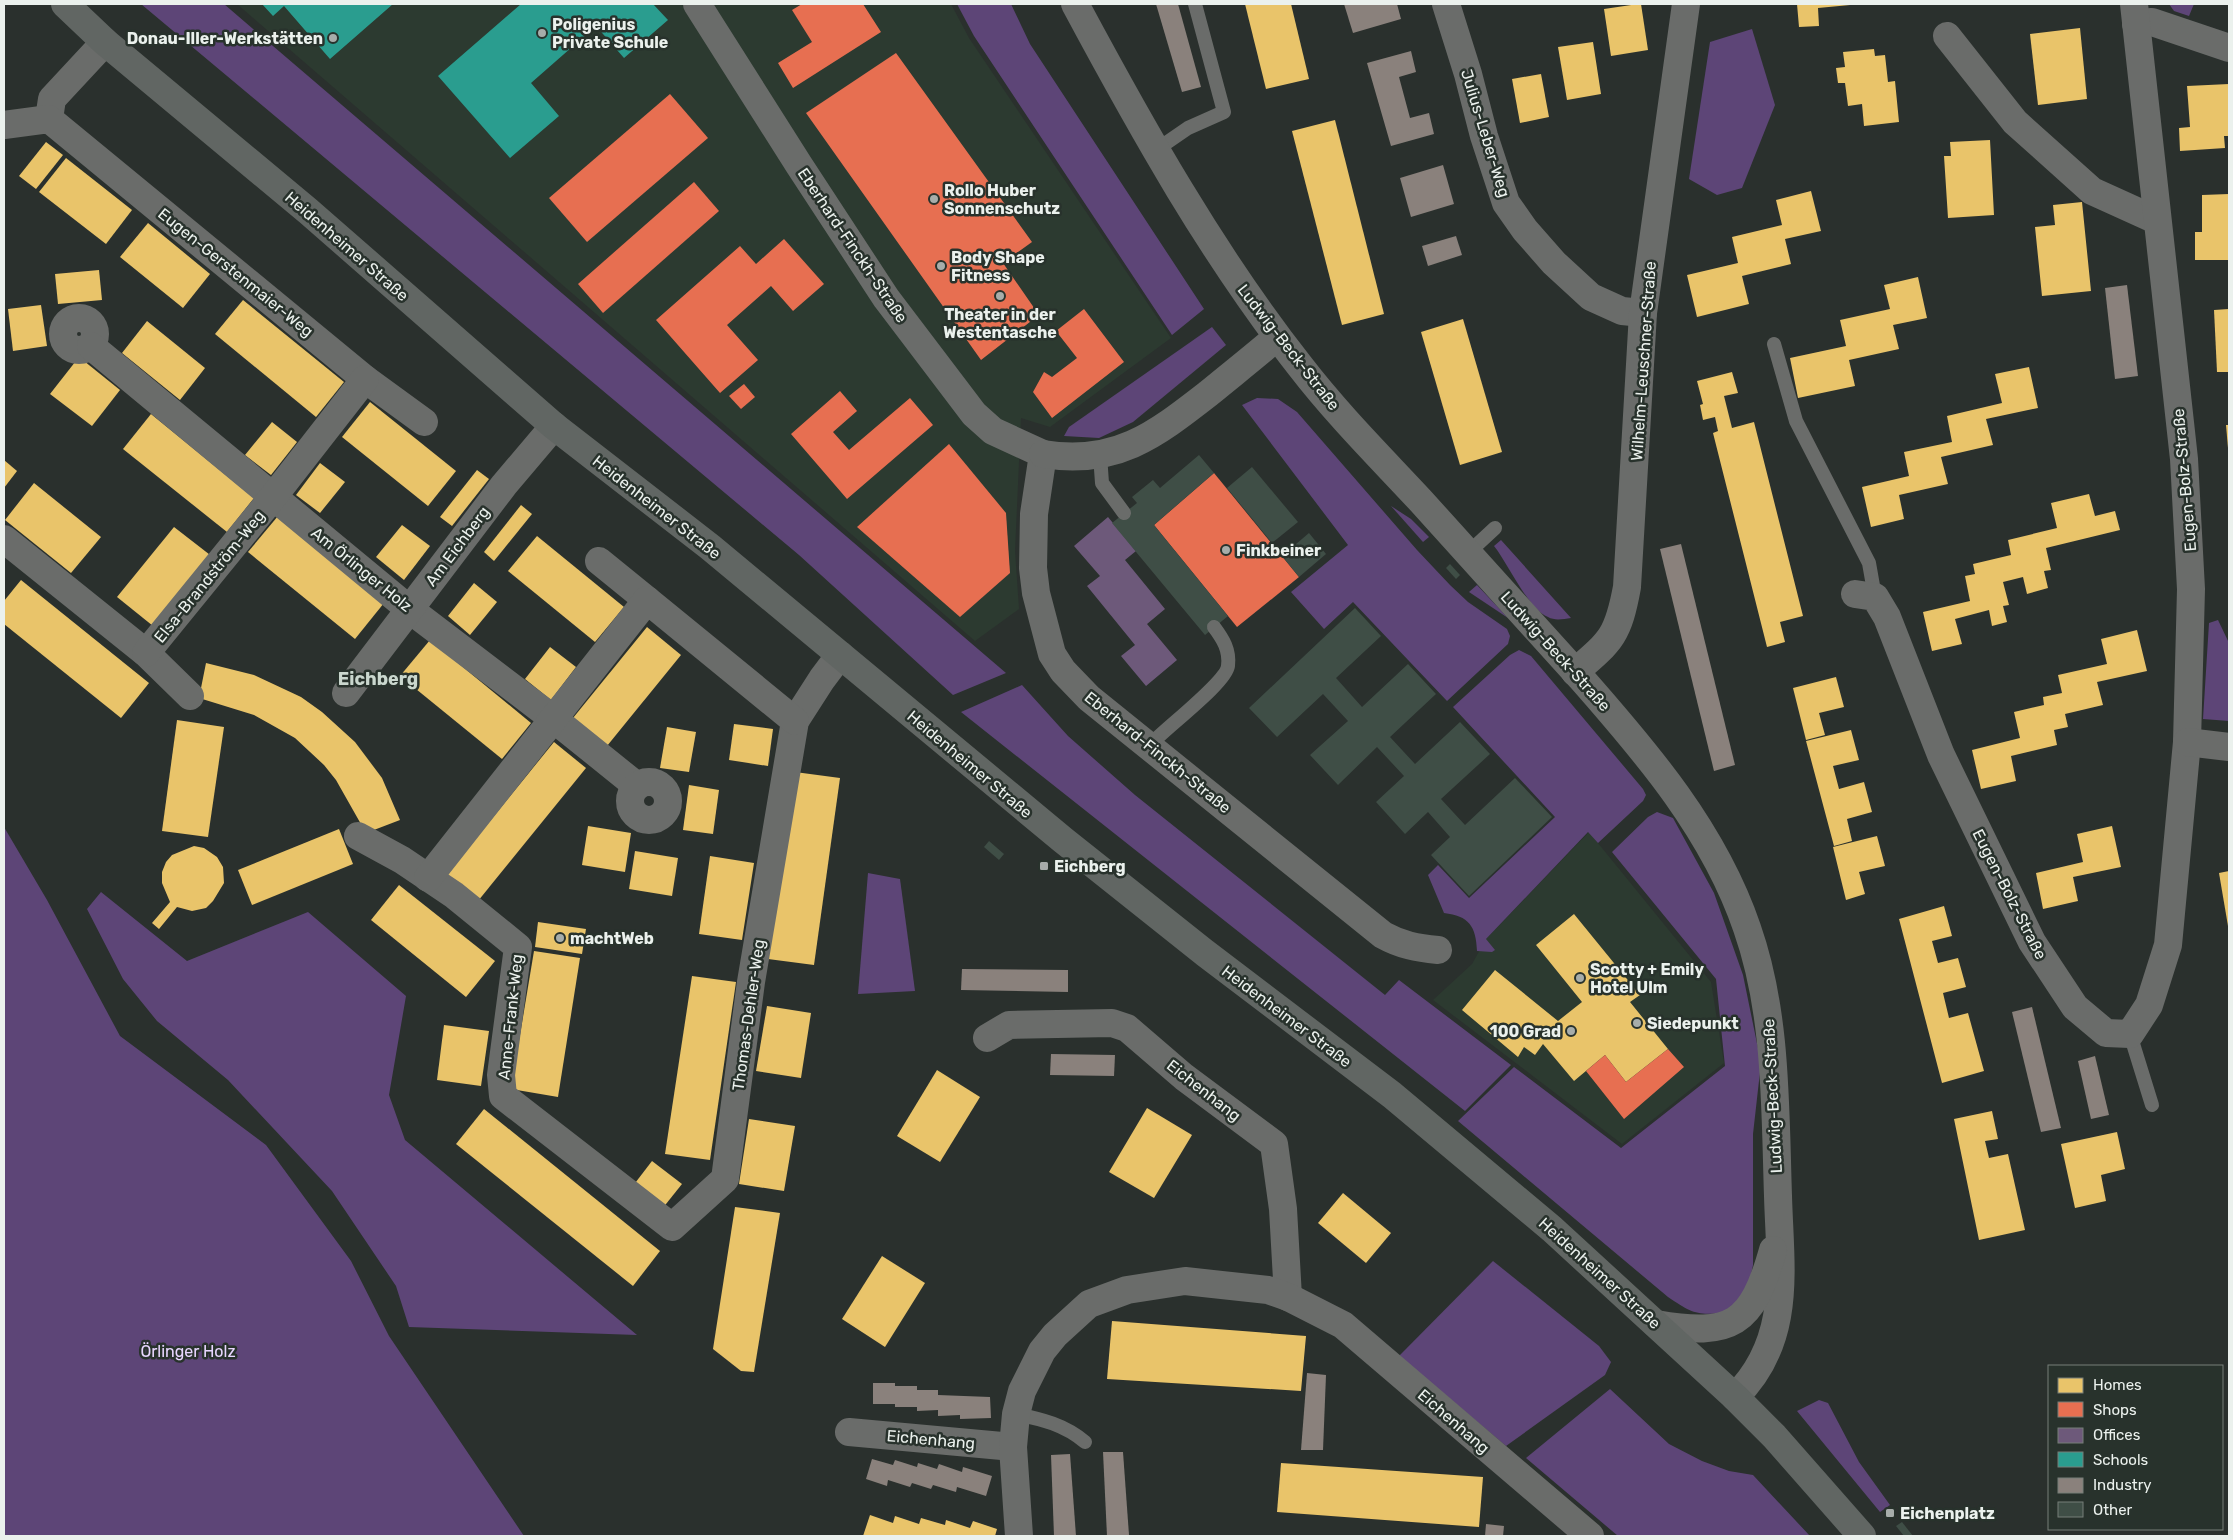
<svg xmlns="http://www.w3.org/2000/svg" width="2233" height="1540" viewBox="0 0 2233 1540" font-family="Rubik,sans-serif">
	<style>
		.built { fill: #2c3a30 }
		.green { fill: #5d4577 }
		.homes { fill: #e9c46a }
		.shops { fill: #e76f51 }
		.offices { fill: #6d597a }
		.schools { fill: #2a9d8f }
		.industry { fill: #8a817c }
		.building { fill: #3f4e46 }
		.lines { fill: none; stroke-linecap: round; stroke-linejoin: round }
		.lane { stroke: #6a6c6a; stroke-width: 14 }
		.street { stroke: #6a6c6a; stroke-width: 28 }
		.secondary { stroke: #616663; stroke-width: 28 }
		.poi-dot { fill: #a7adaa; stroke: #28322c; stroke-width: 2 }
		.labels { text-anchor: middle; stroke-width: 5; stroke-linejoin: round; paint-order: stroke }
		.poi-label { font-size: 16px; font-weight: bold; fill: #ebf1ed; stroke: #28322c; text-anchor: start }
		.street-label { font-size: 16px; fill: #ebf1ed; stroke: #28322c }
		.park-label { font-size: 16px; fill: #e8d6ff; stroke: #28322c }
		.neighbourhood-label { font-size: 18px; font-weight: bold; fill: #cad7ce; stroke: #28322c }
	</style>
	<rect width="100%" height="100%" fill="#2a302d"/>
	<g class="built">
		<path d="M237,4H951L969,38L1171,338L1050,427L1021,418L1015,551L1019,609L975,641Z"/>
		<path d="M1589,832L1711,982L1724,1063L1622,1144L1433,1000L1472,964L1486,939Z"/>
	</g>
	<g class="green">
		<path d="M141,4H224L1006,673L953,695L799,555Z"/>
		<path d="M957,4H1011L1030,44L1204,309L1172,335L974,36Z"/>
		<path d="M2169,4H2194L2189,16L2174,11Z"/>
		<path d="M1752,29L1775,105L1742,188L1717,195L1689,179L1710,42Z"/>
		<path d="M1212,327L1226,345L1133,422L1099,438L1064,436L1069,427Z"/>
		<path d="M1257,398L1278,399L1297,412L1417,550L1450,585L1468,602L1507,629L1510,636L1508,644L1447,701L1353,602L1324,629L1291,592L1348,545L1242,405Z"/>
		<path d="M1391,506L1411,519L1429,537L1423,542Z"/>
		<path d="M1501,540L1571,618C1563,619 1555,621 1548,617C1528,609 1509,565 1494,546Z"/>
		<path d="M1477,585L1508,618L1469,592Z"/>
		<path d="M2218,620L2229,643V721L2203,719L2209,623Z"/>
		<path d="M1519,650L1531,656L1643,789L1646,795L1643,801L1598,843L1588,832L1486,939L1495,950L1492,952L1477,951C1476,926 1469,916 1444,913L1428,875L1438,865L1469,898L1555,817L1453,707L1510,655Z"/>
		<path d="M1022,685L1068,736L1135,795L1385,995L1399,980L1511,1065L1465,1111L961,712Z"/>
		<path d="M1657,812L1673,818L1714,893L1743,975L1761,1063L1753,1134V1265L1749,1285L1728,1312C1698,1316 1693,1314 1668,1297L1458,1121L1514,1067L1621,1148L1725,1066L1716,979L1612,852L1648,817Z"/>
		<path d="M4,827L47,900L120,1036L266,1145L351,1261L389,1336L524,1536H4Z"/>
		<path d="M868,873L900,879L915,991L858,994Z"/>
		<path d="M101,892L187,961L308,912L406,996L389,1095L405,1140L637,1335L409,1327L396,1286L332,1191L228,1080L157,1021L123,979L87,909Z"/>
		<path d="M1493,1261L1599,1346L1611,1362L1605,1375L1506,1446L1399,1356Z"/>
		<path d="M1610,1389L1669,1444L1702,1461L1729,1471L1753,1475L1810,1536H1618L1526,1458Z"/>
		<path d="M1819,1400L1828,1403L1859,1462L1890,1505L1880,1512L1797,1411Z"/>
	</g>
	<g class="homes">
		<path d="M1245,4H1291L1309,79L1266,89Z"/>
		<path d="M1638,4H1641L1648,50L1611,56L1604,9Z"/>
		<path d="M1797,4H1850V5L1818,8L1819,26L1799,27Z"/>
		<path d="M2080,28L2087,99L2038,105L2030,34Z"/>
		<path d="M1593,42L1601,94L1567,100L1558,47Z"/>
		<path d="M1874,49L1875,56L1885,55L1888,82L1895,81L1899,122L1864,126L1862,104L1848,106L1845,83H1838L1836,68L1845,67L1843,52Z"/>
		<path d="M1541,74L1549,117L1520,123L1512,79Z"/>
		<path d="M2229,84V136H2224L2225,148L2180,151L2179,128L2190,127L2187,86Z"/>
		<path d="M1335,120L1384,314L1342,325L1292,131Z"/>
		<path d="M1990,140L1994,215L1948,218L1944,156H1951L1950,142Z"/>
		<path d="M46,142L63,155L36,189L19,176Z"/>
		<path d="M66,158L132,210L106,244L39,192Z"/>
		<path d="M1811,191L1821,231L1785,239L1791,264L1742,276L1749,304L1697,317L1687,275L1738,263L1732,237L1782,225L1776,200Z"/>
		<path d="M2229,194V260H2195V232H2202V195Z"/>
		<path d="M2082,202L2091,291L2042,296L2035,227L2055,225L2053,205Z"/>
		<path d="M148,223L210,274L183,308L120,257Z"/>
		<path d="M99,270L102,300L58,304L55,274Z"/>
		<path d="M1918,277L1927,318L1893,325L1899,349L1849,360L1855,386L1798,398L1790,358L1846,346L1840,320L1890,309L1884,285Z"/>
		<path d="M243,300L344,382L316,417L215,334Z"/>
		<path d="M41,305L47,346L13,351L8,309Z"/>
		<path d="M2229,309V372H2217L2214,310Z"/>
		<path d="M1463,319L1502,452L1460,465L1421,332Z"/>
		<path d="M147,321L205,368L180,400L122,353Z"/>
		<path d="M79,357L120,390L92,426L50,394Z"/>
		<path d="M2029,367L2038,408L1986,419L1993,445L1941,457L1948,484L1899,495L1904,519L1871,527L1862,487L1909,476L1904,452L1952,442L1947,416L2002,403L1995,374Z"/>
		<path d="M1732,372L1738,393L1724,396L1732,428L1754,422L1803,616L1780,622L1785,642L1767,647L1713,433L1718,431L1715,417L1703,420L1700,405L1703,404L1697,381Z"/>
		<path d="M370,402L456,471L428,506L342,437Z"/>
		<path d="M151,414L254,498L227,532L123,449Z"/>
		<path d="M272,422L297,442L271,475L245,455Z"/>
		<path d="M2226,425H2229V448H2228Z"/>
		<path d="M4,460L17,471L4,488Z"/>
		<path d="M320,463L345,482L320,513L296,495Z"/>
		<path d="M477,470L489,479L452,526L440,517Z"/>
		<path d="M34,483L101,537L71,573L5,520Z"/>
		<path d="M2089,494L2095,516L2115,511L2120,530L2046,548L2051,570L2044,571L2048,588L2027,594L2023,577L2003,582L2009,605L2003,606L2007,622L1992,626L1989,610L1955,619L1962,644L1932,651L1923,612L1970,601L1965,576L1975,574L1973,564L2011,555L2008,540L2057,528L2051,503Z"/>
		<path d="M521,505L532,514L494,561L484,552Z"/>
		<path d="M278,516L384,603L355,639L248,552Z"/>
		<path d="M402,525L430,546L404,580L376,557Z"/>
		<path d="M174,527L214,558L158,630L117,597Z"/>
		<path d="M537,536L624,607L595,642L508,571Z"/>
		<path d="M21,580L149,683L121,718L4,624V601Z"/>
		<path d="M474,583L497,602L470,635L448,616Z"/>
		<path d="M647,627L681,655L607,746L573,718Z"/>
		<path d="M2137,630L2147,671L2097,682L2103,705L2065,714L2068,727L2054,730L2057,745L2011,756L2016,781L1981,789L1972,750L2020,738L2014,712L2044,705L2043,697L2062,693L2058,675L2107,664L2101,639Z"/>
		<path d="M430,640L531,723L502,759L400,676Z"/>
		<path d="M550,647L576,667L551,700L525,679Z"/>
		<path d="M206,663L254,675L301,697L322,712L355,742L382,778L400,820L366,833L336,780L324,765L295,738L254,715L199,698Z"/>
		<path d="M1836,677L1844,707L1819,713L1825,735L1806,740L1793,688Z"/>
		<path d="M177,720L224,727L208,837L162,831Z"/>
		<path d="M734,724L773,729L768,766L729,760Z"/>
		<path d="M667,727L696,732L689,772L660,768Z"/>
		<path d="M1851,730L1859,760L1833,766L1839,789L1864,782L1872,812L1847,819L1852,841L1834,846L1806,741Z"/>
		<path d="M554,742L586,768L478,901L446,875Z"/>
		<path d="M795,772L840,778L814,965L768,959Z"/>
		<path d="M689,785L719,790L713,834L683,830Z"/>
		<path d="M588,826L631,833L625,872L582,865Z"/>
		<path d="M2112,826L2121,867L2073,877L2078,901L2043,909L2036,873L2083,862L2077,834Z"/>
		<path d="M339,829L353,864L252,905L238,870Z"/>
		<path d="M1877,836L1885,866L1859,872L1865,894L1846,900L1833,847Z"/>
		<path d="M194,846L204,848L217,857L223,867L224,883L213,901L206,908L192,911L177,907L159,929L152,923L170,902L162,883V872L166,862L172,855Z"/>
		<path d="M635,851L678,858L672,896L629,889Z"/>
		<path d="M710,856L754,863L742,940L699,934Z"/>
		<path d="M2229,871V926H2228L2219,873Z"/>
		<path d="M399,885L495,961L466,997L371,920Z"/>
		<path d="M1944,906L1952,936L1932,941L1938,963L1958,958L1966,987L1943,993L1949,1018L1968,1013L1984,1071L1942,1083L1899,919Z"/>
		<path d="M1574,914L1640,995L1630,1002L1668,1049L1626,1082L1605,1055L1574,1081L1543,1044L1535,1055L1524,1047L1518,1057L1462,1010L1495,970L1558,1021L1582,1002L1536,945Z"/>
		<path d="M538,922L586,929L582,954L535,947Z"/>
		<path d="M534,951L580,958L558,1097L511,1089Z"/>
		<path d="M692,976L736,982L710,1160L665,1154Z"/>
		<path d="M767,1006L811,1013L801,1078L756,1071Z"/>
		<path d="M444,1025L489,1031L481,1086L437,1080Z"/>
		<path d="M937,1070L980,1097L940,1162L897,1136Z"/>
		<path d="M1147,1108L1192,1135L1154,1198L1109,1172Z"/>
		<path d="M484,1109L660,1251L633,1286L456,1144Z"/>
		<path d="M1992,1111L1998,1139L1985,1141L1989,1158L2008,1154L2025,1230L1979,1240L1954,1119Z"/>
		<path d="M749,1119L795,1126L784,1191L739,1184Z"/>
		<path d="M2117,1132L2125,1169L2101,1175L2106,1201L2075,1208L2061,1144Z"/>
		<path d="M652,1161L682,1184L658,1214L629,1191Z"/>
		<path d="M1343,1193L1391,1233L1366,1263L1318,1223Z"/>
		<path d="M735,1207L780,1213L754,1372L741,1371L713,1349Z"/>
		<path d="M882,1256L925,1283L885,1347L842,1319Z"/>
		<path d="M1112,1321L1306,1336L1301,1391L1107,1379Z"/>
		<path d="M1281,1463L1483,1477L1479,1527L1277,1512Z"/>
		<path d="M870,1515L893,1523L895,1516L919,1524L921,1518L945,1525L946,1520L970,1528L973,1521L997,1529L995,1536H863Z"/>
	</g>
	<g class="shops">
		<path d="M802,4H863L881,32L793,88L778,63L812,42L792,10Z"/>
		<path d="M896,53L1032,242L1003,263L1039,315L981,360L806,113Z"/>
		<path d="M670,94L708,138L587,242L549,198Z"/>
		<path d="M694,182L719,211L603,313L578,284Z"/>
		<path d="M784,239L824,284L793,311L771,286L727,325L758,360L720,393L656,320L740,246L756,264Z"/>
		<path d="M1084,309L1124,362L1052,418L1033,392L1044,372L1052,377L1077,358L1056,331Z"/>
		<path d="M744,384L755,397L741,409L729,396Z"/>
		<path d="M840,391L857,411L833,432L849,450L910,398L933,425L847,499L791,434Z"/>
		<path d="M949,444L1006,513L1010,573L960,617L857,527Z"/>
		<path d="M1214,473L1299,577L1237,627L1154,525Z"/>
		<path d="M1668,1049L1684,1067L1624,1119L1586,1071L1605,1055L1626,1082Z"/>
	</g>
	<path class="offices" d="M1108,517L1136,551L1125,560L1165,609L1147,624L1177,660L1146,686L1121,656L1135,645L1087,586L1100,576L1074,546Z"/>
	<g class="schools">
		<path d="M262,4H393L330,59L284,6L273,16Z"/>
		<path d="M521,4H653L668,20L624,58L596,26L531,83L559,116L510,158L438,76Z"/>
	</g>
	<g class="industry">
		<path d="M1156,4H1178L1201,87L1182,92Z"/>
		<path d="M1344,4H1397L1401,19L1353,33Z"/>
		<path d="M1411,51L1416,72L1399,77L1410,118L1429,113L1434,134L1391,146L1367,63Z"/>
		<path d="M1443,165L1454,204L1411,217L1400,178Z"/>
		<path d="M1456,236L1462,255L1428,266L1422,246Z"/>
		<path d="M2127,285L2138,376L2115,379L2105,288Z"/>
		<path d="M1681,544L1735,765L1714,771L1660,549Z"/>
		<path d="M962,969L1068,970V992L961,990Z"/>
		<path d="M2032,1007L2061,1128L2041,1132L2012,1012Z"/>
		<path d="M1051,1054L1115,1055L1114,1076L1050,1075Z"/>
		<path d="M2095,1056L2109,1115L2091,1119L2078,1061Z"/>
		<path d="M1307,1373L1326,1375L1323,1450H1301Z"/>
		<path d="M873,1383H895V1386H917V1390H938V1395L990,1397L991,1418L960,1419V1415L938,1416V1410L917,1411V1407H895V1404H873Z"/>
		<path d="M1103,1452H1123L1129,1535L1107,1536Z"/>
		<path d="M1070,1454L1076,1536H1054L1051,1455Z"/>
		<path d="M872,1459L893,1465L895,1460L917,1467L918,1463L937,1469L939,1464L962,1472L963,1467L992,1476L986,1496L957,1487L956,1492L933,1485L931,1489L912,1483L910,1487L888,1480L887,1486L866,1479Z"/>
		<path d="M1486,1524L1504,1526L1503,1536H1485Z"/>
	</g>
	<g class="building">
		<path d="M1199,455L1214,473L1154,525L1228,616L1205,635L1112,523L1137,503L1132,497L1153,480L1160,488Z"/>
		<path d="M1252,467L1298,522L1272,543L1227,488Z"/>
		<path d="M1309,533L1326,554L1299,577L1282,556Z"/>
		<path d="M1450,564L1460,575L1456,579L1446,568Z"/>
		<path d="M1355,608L1381,636L1336,678L1362,707L1408,664L1436,694L1390,737L1415,764L1460,722L1490,754L1441,799L1465,825L1515,778L1552,817L1469,896L1431,855L1450,837L1428,812L1405,834L1376,802L1404,776L1377,747L1338,785L1310,755L1348,721L1323,694L1277,737L1249,708Z"/>
		<path d="M989,841L1004,854L999,860L984,847Z"/>
		<path d="M1902,1522L1913,1536H1904L1896,1526Z"/>
	</g>
	<g class="lines">
		<g class="lane">
			<path d="M1156,150L1188,128L1224,112L1195,4"/>
			<path d="M1774,344L1796,421L1869,563L1875,597"/>
			<path d="M1100,455L1102,483L1124,513"/>
			<path d="M1468,553L1495,528"/>
			<path d="M1149,746C1164,729 1226,683 1228,666C1230,650 1223,639 1214,627"/>
			<path d="M2130,1034L2152,1105"/>
			<path d="M1016,1414C1042,1419 1065,1425 1085,1442"/>
		</g>
		<g class="street">
			<path d="M697,4L799,165L886,298L974,414L993,431L1043,454L1034,514L1033,568L1036,593L1052,654L1063,671L1089,698L1383,935C1401,945 1417,948 1438,950"/>
			<path d="M1075,4C1142,129 1212,254 1300,366C1337,414 1379,456 1420,500C1474,559 1527,618 1580,677C1647,753 1714,831 1747,928C1777,1013 1775,1107 1778,1196C1780,1269 1793,1340 1735,1397"/>
			<path d="M1446,4L1468,74L1484,136L1506,203L1525,230L1554,263L1591,297L1622,311L1643,313"/>
			<path d="M2136,24L2152,22L2229,48"/>
			<path d="M1947,36L2015,122L2092,191L2156,220"/>
			<path d="M49,119L52,99L105,42"/>
			<path d="M4,125L49,119L365,379L424,422"/>
			<circle cx="79" cy="334" r="16"/>
			<path d="M91,346L409,609L555,720L637,786"/>
			<path d="M1043,454C1116,466 1155,435 1209,393C1232,374 1255,356 1277,337"/>
			<path d="M4,539L146,653L190,696"/>
			<path d="M599,561L647,600"/>
			<path d="M1855,594L1875,597L1887,617L1941,755L2032,942L2075,1007L2106,1033L2130,1034L2149,1005L2168,945L2187,742L2191,589L2184,459L2134,4"/>
			<path d="M146,653L273,497L365,379"/>
			<path d="M1575,672C1611,641 1618,636 1627,587L1643,313L1686,4"/>
			<path d="M346,693L504,485L554,426"/>
			<path d="M2187,742L2229,747"/>
			<circle cx="649" cy="801" r="19"/>
			<path d="M358,836L402,860L454,895L518,947L501,1075L503,1096L672,1227L725,1179L751,982L795,721L822,679L840,655"/>
			<path d="M428,878L647,600L795,721"/>
			<path d="M987,1038L1009,1025L1112,1023L1127,1028L1184,1077L1274,1144L1283,1209L1288,1297"/>
			<path d="M1656,1324C1732,1337 1752,1325 1773,1250"/>
			<path d="M849,1432L1013,1447"/>
			<path d="M1019,1536L1013,1447L1016,1414L1022,1391L1042,1351L1055,1335L1089,1304L1127,1290L1185,1281L1268,1290L1288,1297L1343,1325L1590,1536"/>
		</g>
		<path class="secondary" d="M65,4L105,42L308,211L554,426L710,547L1063,840L1205,953L1392,1095L1552,1229L1735,1397L1774,1436L1862,1536"/>
	</g>
	<g class="poi-dot">
		<circle cx="542" cy="33" r="5"/>
		<circle cx="333" cy="38" r="5"/>
		<circle cx="934" cy="199" r="5"/>
		<circle cx="941" cy="266" r="5"/>
		<circle cx="1000" cy="296" r="5"/>
		<circle cx="1226" cy="550" r="5"/>
		<rect x="1039" y="861" width="10" height="10" rx="2.5"/>
		<circle cx="560" cy="938" r="5"/>
		<circle cx="1580" cy="978" r="5"/>
		<circle cx="1637" cy="1023" r="5"/>
		<circle cx="1571" cy="1031" r="5"/>
		<rect x="1885" y="1508" width="10" height="10" rx="2.5"/>
	</g>
	<g class="labels">
		<g class="poi-label">
			<text x="552" y="30">Poligenius<tspan x="552" dy="18">Private Schule</tspan></text>
			<text x="323" y="44" text-anchor="end">Donau-Iller-Werkstätten</text>
			<text x="944" y="196">Rollo Huber<tspan x="944" dy="18">Sonnenschutz</tspan></text>
			<text x="951" y="263">Body Shape<tspan x="951" dy="18">Fitness</tspan></text>
			<text x="1000" y="320" text-anchor="middle">Theater in der<tspan x="1000" dy="18">Westentasche</tspan></text>
			<text x="1236" y="556">Finkbeiner</text>
			<text x="1054" y="872">Eichberg</text>
			<text x="570" y="944">machtWeb</text>
			<text x="1590" y="975">Scotty + Emily<tspan x="1590" dy="18">Hotel Ulm</tspan></text>
			<text x="1647" y="1029">Siedepunkt</text>
			<text x="1561" y="1037" text-anchor="end">100 Grad</text>
			<text x="1900" y="1519">Eichenplatz</text>
		</g>
		<g class="street-label">
			<text transform="translate(1486 133) rotate(73)" y="6">Julius-Leber-Weg</text>
			<text transform="translate(853 245) rotate(56)" y="6">Eberhard-Finckh-Straße</text>
			<text transform="translate(347 246) rotate(41)" y="6">Heidenheimer Straße</text>
			<text transform="translate(236 272) rotate(39)" y="6">Eugen-Gerstenmaier-Weg</text>
			<text transform="translate(1289 347) rotate(52)" y="6">Ludwig-Beck-Straße</text>
			<text transform="translate(1643 361) rotate(-86)" y="6">Wilhelm-Leuschner-Straße</text>
			<text transform="translate(2184 480) rotate(-95)" y="6">Eugen-Bolz-Straße</text>
			<text transform="translate(657 507) rotate(38)" y="6">Heidenheimer Straße</text>
			<text transform="translate(457 546) rotate(-53)" y="6">Am Eichberg</text>
			<text transform="translate(362 569) rotate(39)" y="6">Am Örlinger Holz</text>
			<text transform="translate(209 576) rotate(-51)" y="6">Elsa-Brandström-Weg</text>
			<text transform="translate(1556 651) rotate(48)" y="6">Ludwig-Beck-Straße</text>
			<text transform="translate(1158 752) rotate(39)" y="6">Eberhard-Finckh-Straße</text>
			<text transform="translate(970 764) rotate(40)" y="6">Heidenheimer Straße</text>
			<text transform="translate(2010 894) rotate(63)" y="6">Eugen-Bolz-Straße</text>
			<text transform="translate(748 1015) rotate(-82)" y="6">Thomas-Dehler-Weg</text>
			<text transform="translate(1287 1016) rotate(37)" y="6">Heidenheimer Straße</text>
			<text transform="translate(510 1017) rotate(-84)" y="6">Anne-Frank-Weg</text>
			<text transform="translate(1204 1090) rotate(38)" y="6">Eichenhang</text>
			<text transform="translate(1772 1096) rotate(-93)" y="6">Ludwig-Beck-Straße</text>
			<text transform="translate(1600 1273) rotate(42)" y="6">Heidenheimer Straße</text>
			<text transform="translate(1454 1421) rotate(41)" y="6">Eichenhang</text>
			<text transform="translate(931 1439) rotate(5)" y="6">Eichenhang</text>
		</g>
		<g class="park-label">
			<text x="188" y="1357">Örlinger Holz</text>
		</g>
		<g class="neighbourhood-label">
			<text x="378" y="685">Eichberg</text>
		</g>
	</g>
	<rect width="2233" height="1540" fill="none" stroke="#ebf1ed" stroke-width="10"/>
	<rect x="2048" y="1365" width="175" height="165" fill="#28322c" stroke="#767e79"/>
	<rect x="2058" y="1378" width="25" height="15" fill="#e9c46a" stroke="#767e79"/>
	<text x="2093" y="1390" font-size="15" fill="#ebf1ed">Homes</text>
	<rect x="2058" y="1402" width="25" height="15" fill="#e76f51" stroke="#767e79"/>
	<text x="2093" y="1415" font-size="15" fill="#ebf1ed">Shops</text>
	<rect x="2058" y="1428" width="25" height="15" fill="#6d597a" stroke="#767e79"/>
	<text x="2093" y="1440" font-size="15" fill="#ebf1ed">Offices</text>
	<rect x="2058" y="1452" width="25" height="15" fill="#2a9d8f" stroke="#767e79"/>
	<text x="2093" y="1465" font-size="15" fill="#ebf1ed">Schools</text>
	<rect x="2058" y="1478" width="25" height="15" fill="#8a817c" stroke="#767e79"/>
	<text x="2093" y="1490" font-size="15" fill="#ebf1ed">Industry</text>
	<rect x="2058" y="1502" width="25" height="15" fill="#3f4e46" stroke="#767e79"/>
	<text x="2093" y="1515" font-size="15" fill="#ebf1ed">Other</text>
</svg>
